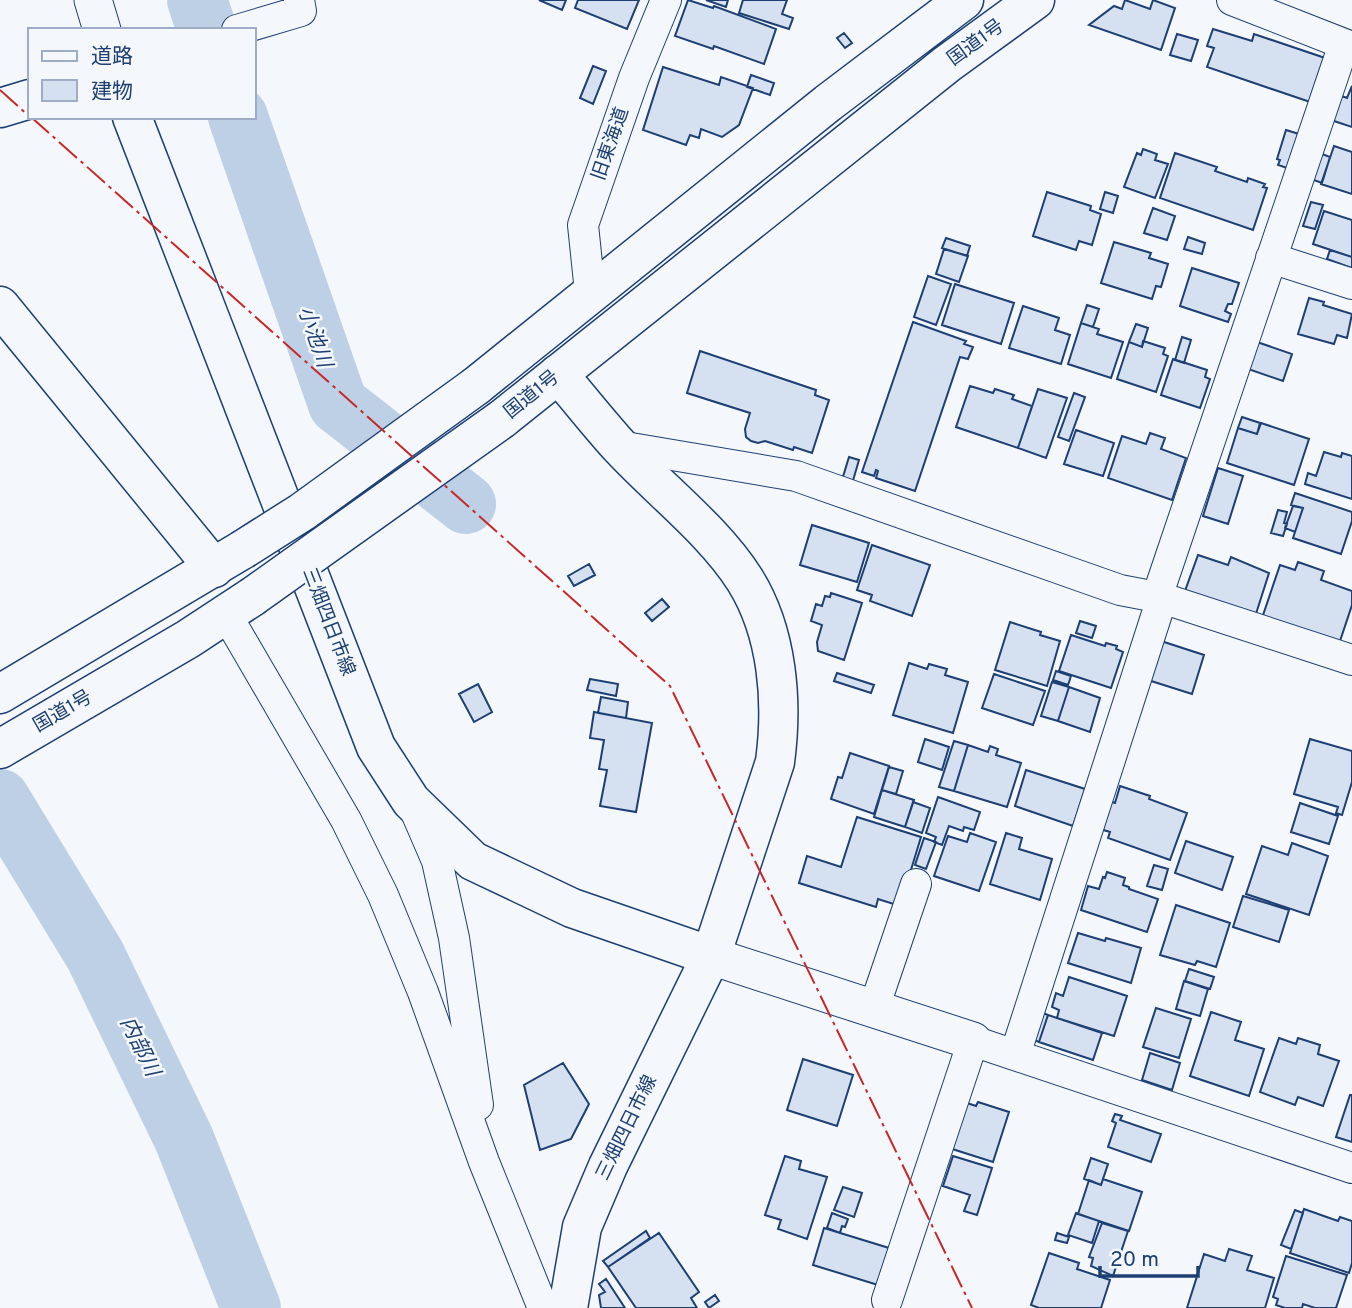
<svg xmlns="http://www.w3.org/2000/svg" width="1352" height="1308" viewBox="0 0 1352 1308" font-family="Overpass,'Noto Sans JP',sans-serif">
  <style>
    .lines { fill: none; stroke-linecap: round; stroke-linejoin: round }
    .river { stroke: #bed0e5; stroke-width: 60 }
    .building { fill: #d5e0f0; stroke: #1d3f73; stroke-width: 2 }
    .minor-casing { stroke: #1d3f73; stroke-width: 32 }
    .tertiary-casing { stroke: #1d3f73; stroke-width: 39 }
    .secondary-casing { stroke: #1d3f73; stroke-width: 41 }
    .trunk-casing { stroke: #1d3f73; stroke-width: 41 }
    .minor { stroke: #f4f7fb; stroke-width: 30 }
    .tertiary { stroke: #f4f7fb; stroke-width: 37 }
    .secondary { stroke: #f4f7fb; stroke-width: 38 }
    .trunk { stroke: #f4f7fb; stroke-width: 38 }
    .trunk-bridge-casing { stroke: #1d3f73; stroke-width: 41; stroke-linecap: butt }
    .trunk-bridge { stroke: #f4f7fb; stroke-width: 38 }
    .power { stroke: #c62828; stroke-width: 2; stroke-dasharray: 24 5 3.5 5; stroke-linecap: butt }
    .labels { text-anchor: middle; dominant-baseline: central; stroke-width: 5; stroke-linejoin: round; paint-order: stroke }
    .street-label { font-size: 19px; fill: #1d3f73; stroke: #f4f7fb }
    .water-label { font-size: 21px; font-style: italic; fill: #1d3f73; stroke: #f4f7fb }
  </style>
  <rect width="100%" height="100%" fill="#f4f7fb"/>
  <g class="lines">
    <path class="river" d="M197 0 207 30
      M238 117 338 404 466 504
      M0 799 95 955 184 1139 251 1308"/>
  </g>
  <path class="building" d="M539 0H566L562 10Z
    M578 0H639L627 29 575 8Z
    M688 0 713 8 714 6 776 29 764 64 714 46 713 49 675 36Z
    M706 0H728L726 7Z
    M743 0H787L782 14 793 18 789 29 739 13Z
    M1125 0 1150 9 1153 0 1175 8 1161 50 1089 25 1114 6 1122 9Z
    M1213 29 1252 41 1254 34 1328 59 1313 103 1207 67 1214 48 1207 46Z
    M844 33 852 43 845 48 837 38Z
    M1177 34 1198 40 1191 61 1170 55Z
    M593 66 606 71 593 104 580 98Z
    M663 67 719 85 721 77 753 88 739 125 722 137 701 129 699 138 690 135 686 145 643 130Z
    M751 75 774 83 770 95 747 87Z
    M1352 86V127L1331 120 1339 95 1347 98Z
    M1286 130 1299 134 1287 168 1278 165 1280 160 1277 159Z
    M1334 146 1352 152V194L1321 184Z
    M1143 149 1157 154 1155 160 1168 164 1155 198 1124 187 1137 153 1141 155Z
    M1317 152 1330 157 1322 183 1308 178Z
    M1175 153 1217 167 1215 171 1247 182 1248 178 1265 184 1263 187 1267 188 1253 230 1160 198Z
    M1047 192 1091 206 1090 210 1101 214 1092 245 1079 241 1076 250 1033 236Z
    M1105 192 1118 196 1113 213 1100 209Z
    M1311 202 1323 205 1315 229 1303 226Z
    M1153 208 1175 216 1167 240 1144 233Z
    M1324 211 1352 220V257L1313 244Z
    M1188 237 1205 243 1202 254 1184 249Z
    M946 238 970 246 967 256 942 248Z
    M1114 242 1151 253 1149 258 1168 264 1161 287 1156 286 1152 299 1101 283Z
    M944 249 968 256 959 282 936 274Z
    M1330 250 1352 257V268L1327 259Z
    M1192 268 1239 283 1232 304H1228L1225 311 1231 314 1228 322 1180 306Z
    M928 276 951 284 936 325 914 317Z
    M955 284 1014 303 1001 344 942 325Z
    M1309 298 1324 302 1323 305 1352 314 1347 338 1337 335 1334 344 1298 334Z
    M1087 305 1099 309 1093 327 1081 323Z
    M1023 306 1059 318 1055 330 1070 335 1061 364 1009 348Z
    M913 322 966 341 964 344 973 347 968 359 960 357 915 491 876 478 878 471 876 470 874 476 862 472Z
    M1081 323 1099 329 1097 334 1123 342 1111 378 1068 364Z
    M1136 324 1148 328 1142 347 1129 342Z
    M1182 337 1191 340 1184 363 1175 360Z
    M1143 341 1165 348 1163 354 1168 356 1156 392 1117 379 1129 342 1142 347Z
    M1257 342 1292 354 1283 381 1248 369Z
    M700 351 816 390 815 395 829 400 812 453 794 447 793 450 765 441 758 443 751 441 746 437 745 429 750 413 687 393Z
    M1173 359 1207 370 1205 377 1210 379 1200 408 1161 395Z
    M970 386 993 393 995 389 1014 395 1012 399 1032 406 1018 448 956 427Z
    M1038 389 1067 398 1046 458 1018 448Z
    M1074 393 1085 397 1069 441 1058 437Z
    M1242 417 1260 423 1257 434 1238 428Z
    M1261 423 1309 439 1294 485 1227 463 1238 428 1257 434Z
    M1076 430 1114 443 1103 476 1064 464Z
    M1150 433 1165 438 1161 449 1186 458 1172 500 1108 478 1122 436 1146 444Z
    M1324 452 1341 457 1342 453 1352 456V499L1305 484 1308 473 1316 476Z
    M849 457 859 460 852 484 842 480Z
    M1218 468 1243 476 1228 524 1203 516Z
    M1295 493 1352 512V521L1341 554 1293 538 1303 508 1291 505Z
    M1293 506 1303 508 1295 532 1285 528Z
    M1278 510 1287 512 1284 523 1287 524 1283 536 1271 533Z
    M812 525 869 543 857 582 800 565Z
    M872 545 930 565 912 616 870 601 872 595 857 590Z
    M1198 555 1228 565 1231 557 1269 573 1254 620 1185 591Z
    M1298 562 1324 571 1321 580 1352 591V605L1338 647 1261 621 1280 565 1295 570Z
    M589 564 595 575 574 586 568 576Z
    M831 593 862 603 844 660 818 651 817 642 822 625 811 621 816 604 822 606 825 596 830 597Z
    M662 599 669 607 652 621 645 613Z
    M1080 621 1096 626 1092 638 1076 633Z
    M1010 622 1041 632 1040 635 1060 641 1047 686 995 670Z
    M1071 635 1105 646 1106 643 1117 646 1116 649 1123 652 1111 688 1059 671Z
    M1161 641 1204 655 1192 694 1148 680Z
    M909 663 927 669 929 664 947 669 945 675 968 682 953 733 893 715Z
    M1056 671 1071 676 1068 685 1053 680Z
    M837 673 874 685 871 693 834 681Z
    M994 674 1045 691 1033 725 982 708Z
    M590 679 618 684 616 696 587 690Z
    M1052 682 1069 687 1058 721 1041 716Z
    M478 684 492 712 474 722 459 694Z
    M1069 687 1100 698 1090 732 1058 721Z
    M601 697 628 702 626 718 598 713Z
    M594 712 652 723 636 812 600 806 607 770 599 769 604 740 590 738Z
    M925 739 949 747 942 770 918 762Z
    M1310 739 1352 751V782L1342 815 1336 813 1338 807 1294 794Z
    M954 741 968 745 954 791 939 787Z
    M968 745 988 752 990 746 998 749 996 755 1021 763 1007 807 954 791Z
    M850 753 889 766 874 814 831 799 838 777 842 778Z
    M889 767 903 771 896 794 882 790Z
    M1026 770 1085 789 1073 826 1015 806Z
    M1120 786 1150 796 1149 799 1187 813 1170 860 1108 838 1110 832 1100 829 1109 801 1115 803Z
    M882 790 914 800 905 827 874 817Z
    M938 797 980 812 974 830 964 827 963 831 949 826 942 845 934 842 936 837 926 833Z
    M913 802 930 808 922 833 905 827Z
    M1300 803 1338 816 1329 844 1291 832Z
    M857 817 921 837 900 906 878 899 876 907 799 883 807 856 841 867Z
    M970 833 996 842 979 891 934 876 948 836 967 842Z
    M1006 833 1022 838 1019 849 1052 859 1040 900 990 884Z
    M924 838 936 842 926 869 915 865Z
    M1186 841 1233 857 1222 890 1175 873Z
    M1292 843 1328 856 1309 915 1246 894 1262 846 1288 855Z
    M1154 865 1168 869 1162 890 1147 886Z
    M1107 872 1125 878 1123 885 1129 887V889L1158 899 1147 932 1081 910 1088 886 1099 889 1103 877 1105 878Z
    M1243 896 1289 910 1279 942 1233 927Z
    M1176 905 1230 923 1216 967 1197 961 1195 965 1160 955Z
    M1078 933 1105 941 1106 938 1141 948 1131 983 1068 963Z
    M1189 969 1214 977 1210 989 1185 981Z
    M1069 977 1127 996 1114 1036 1057 1018 1059 1010 1052 1007 1056 993 1063 996Z
    M1184 981 1208 989 1200 1016 1176 1009Z
    M1156 1008 1191 1019 1179 1058 1143 1047Z
    M1041 1012 1048 1015 1039 1042 1031 1039Z
    M1211 1012 1241 1022 1235 1040 1264 1049 1249 1096 1190 1076Z
    M1048 1015 1102 1033 1093 1060 1039 1042Z
    M1279 1038 1296 1044 1298 1038 1320 1045 1318 1054 1339 1061 1323 1106 1298 1097 1295 1105 1260 1092Z
    M1150 1053 1180 1063 1172 1090 1142 1080Z
    M803 1059 853 1075 837 1126 787 1110Z
    M563 1063 589 1104 571 1139 540 1150 524 1085Z
    M1350 1095H1352V1142L1336 1137Z
    M961 1101 976 1106 978 1102 1009 1112 993 1162 946 1147Z
    M1115 1114 1122 1116 1120 1120 1161 1134 1151 1162 1108 1147 1116 1123 1112 1121Z
    M785 1156 801 1161 799 1169 827 1177 807 1239 778 1229 781 1220 765 1215Z
    M953 1156 992 1168 977 1215 964 1211 970 1195 943 1186Z
    M1091 1158 1108 1164 1101 1185 1084 1179Z
    M1103 1179 1142 1192 1129 1231 1078 1214 1089 1180 1101 1185Z
    M843 1187 862 1193 854 1217 834 1210Z
    M1304 1209 1338 1221 1340 1217 1352 1221V1263L1349 1273 1290 1253Z
    M1295 1210 1303 1213 1291 1249 1281 1245Z
    M832 1213 848 1219 845 1227 842 1226 840 1233 827 1228Z
    M1076 1213 1099 1221 1092 1243 1068 1235Z
    M1102 1223 1128 1231 1113 1276 1091 1266 1093 1258 1089 1257Z
    M824 1228 889 1248 878 1285 813 1265Z
    M646 1231 650 1238 608 1267 603 1261Z
    M659 1233 699 1292 691 1298 697 1308H636L608 1267Z
    M1057 1233 1069 1237 1067 1243 1055 1240Z
    M1229 1249 1252 1256 1247 1270 1274 1278 1265 1308H1187L1204 1254 1225 1261Z
    M1049 1253 1079 1263 1077 1269 1110 1280 1101 1308H1039L1031 1305Z
    M1286 1256 1347 1275 1336 1308H1315L1303 1304 1302 1308H1285L1276 1305 1278 1299 1273 1297Z
    M606 1279 625 1308H601L599 1295 605 1292 599 1284Z
    M715 1295 719 1301 709 1308 705 1302Z"/>
  <g class="lines">
    <defs>
      <path id="minor" d="M1232 0 1352 47
        M237 30 301 11 299 0
        M1271 258 1352 284
        M590 292 583 225 634 78 666 0
        M619 446 796 476 1120 590 1162 598 1352 660
        M1157 597 1344 44
        M226 614 346 820 383 895 423 992 484 1162 543 1308
        M415 810 437 861 454 938 478 1105
        M874 1008 916 884
        M1015 1055 1162 598
        M887 1300 973 1041 1352 1168"/>
      <path id="tertiary" d="M93 0 102 30
        M711 956 973 1041"/>
      <path id="secondary" d="M0 108 30 99
        M132 117 376 747 411 801 473 861 572 908 711 956
        M0 306 214 568
        M558 374C579 398 599 424 621 448 660 490 714 531 745 580 778 633 783 702 775 762L711 956 608 1166 582 1227 568 1308"/>
      <path id="trunk" d="M476 386 828 103 964 0
        M502 419 947 64 1035 0
        M0 694 242 550
        M0 749 188 639 252 597"/>
    </defs>
    <use href="#minor" class="minor-casing"/>
    <use href="#tertiary" class="tertiary-casing"/>
    <use href="#secondary" class="secondary-casing"/>
    <use href="#trunk" class="trunk-casing"/>
    <use href="#minor" class="minor"/>
    <use href="#tertiary" class="tertiary"/>
    <use href="#secondary" class="secondary"/>
    <use href="#trunk" class="trunk"/>
    <defs>
      <path id="trunk-bridge" d="M242 550 302 512 476 386
        M252 597 502 419"/>
    </defs>
    <use href="#trunk-bridge" class="trunk-bridge-casing"/>
    <use href="#trunk-bridge" class="trunk-bridge"/>
    <path class="power" d="M0 90 30 117
      M31 117 670 686 972 1308"/>
  </g>
  <g class="labels">
    <g class="street-label">
      <text transform="translate(976 43) rotate(-36)">国道1号</text>
      <text transform="translate(611 144) rotate(-71)">旧東海道</text>
      <text transform="translate(532 395) rotate(-39)">国道1号</text>
      <text transform="translate(328 622) rotate(69)">三畑四日市線</text>
      <text transform="translate(63 712) rotate(-30)">国道1号</text>
      <text transform="translate(627 1128) rotate(-64)">三畑四日市線</text>
    </g>
    <g class="water-label">
      <text transform="translate(314 337) rotate(71)">小池川</text>
      <text transform="translate(139 1047) rotate(64)">内部川</text>
    </g>
  </g>
  <rect x="28" y="28" width="228" height="91" fill="#f4f7fb" stroke="#9eadc5" stroke-width="2"/>
  <rect x="42" y="51" width="35" height="10" fill="#f4f7fb" stroke="#9eadc5" stroke-width="2"/>
  <text x="91" y="63" font-size="21" fill="#1d3f73">道路</text>
  <rect x="42" y="80" width="35" height="21" fill="#d5e0f0" stroke="#9eadc5" stroke-width="2"/>
  <text x="91" y="98" font-size="21" fill="#1d3f73">建物</text>
  <path d="M1100 1266v10h98v-10" fill="none" stroke="#1d3f73" stroke-width="3.5"/>
  <text x="1110" y="1266" font-size="21" fill="#1d3f73" stroke="#f4f7fb" stroke-width="5" paint-order="stroke">20 m</text>
</svg>
